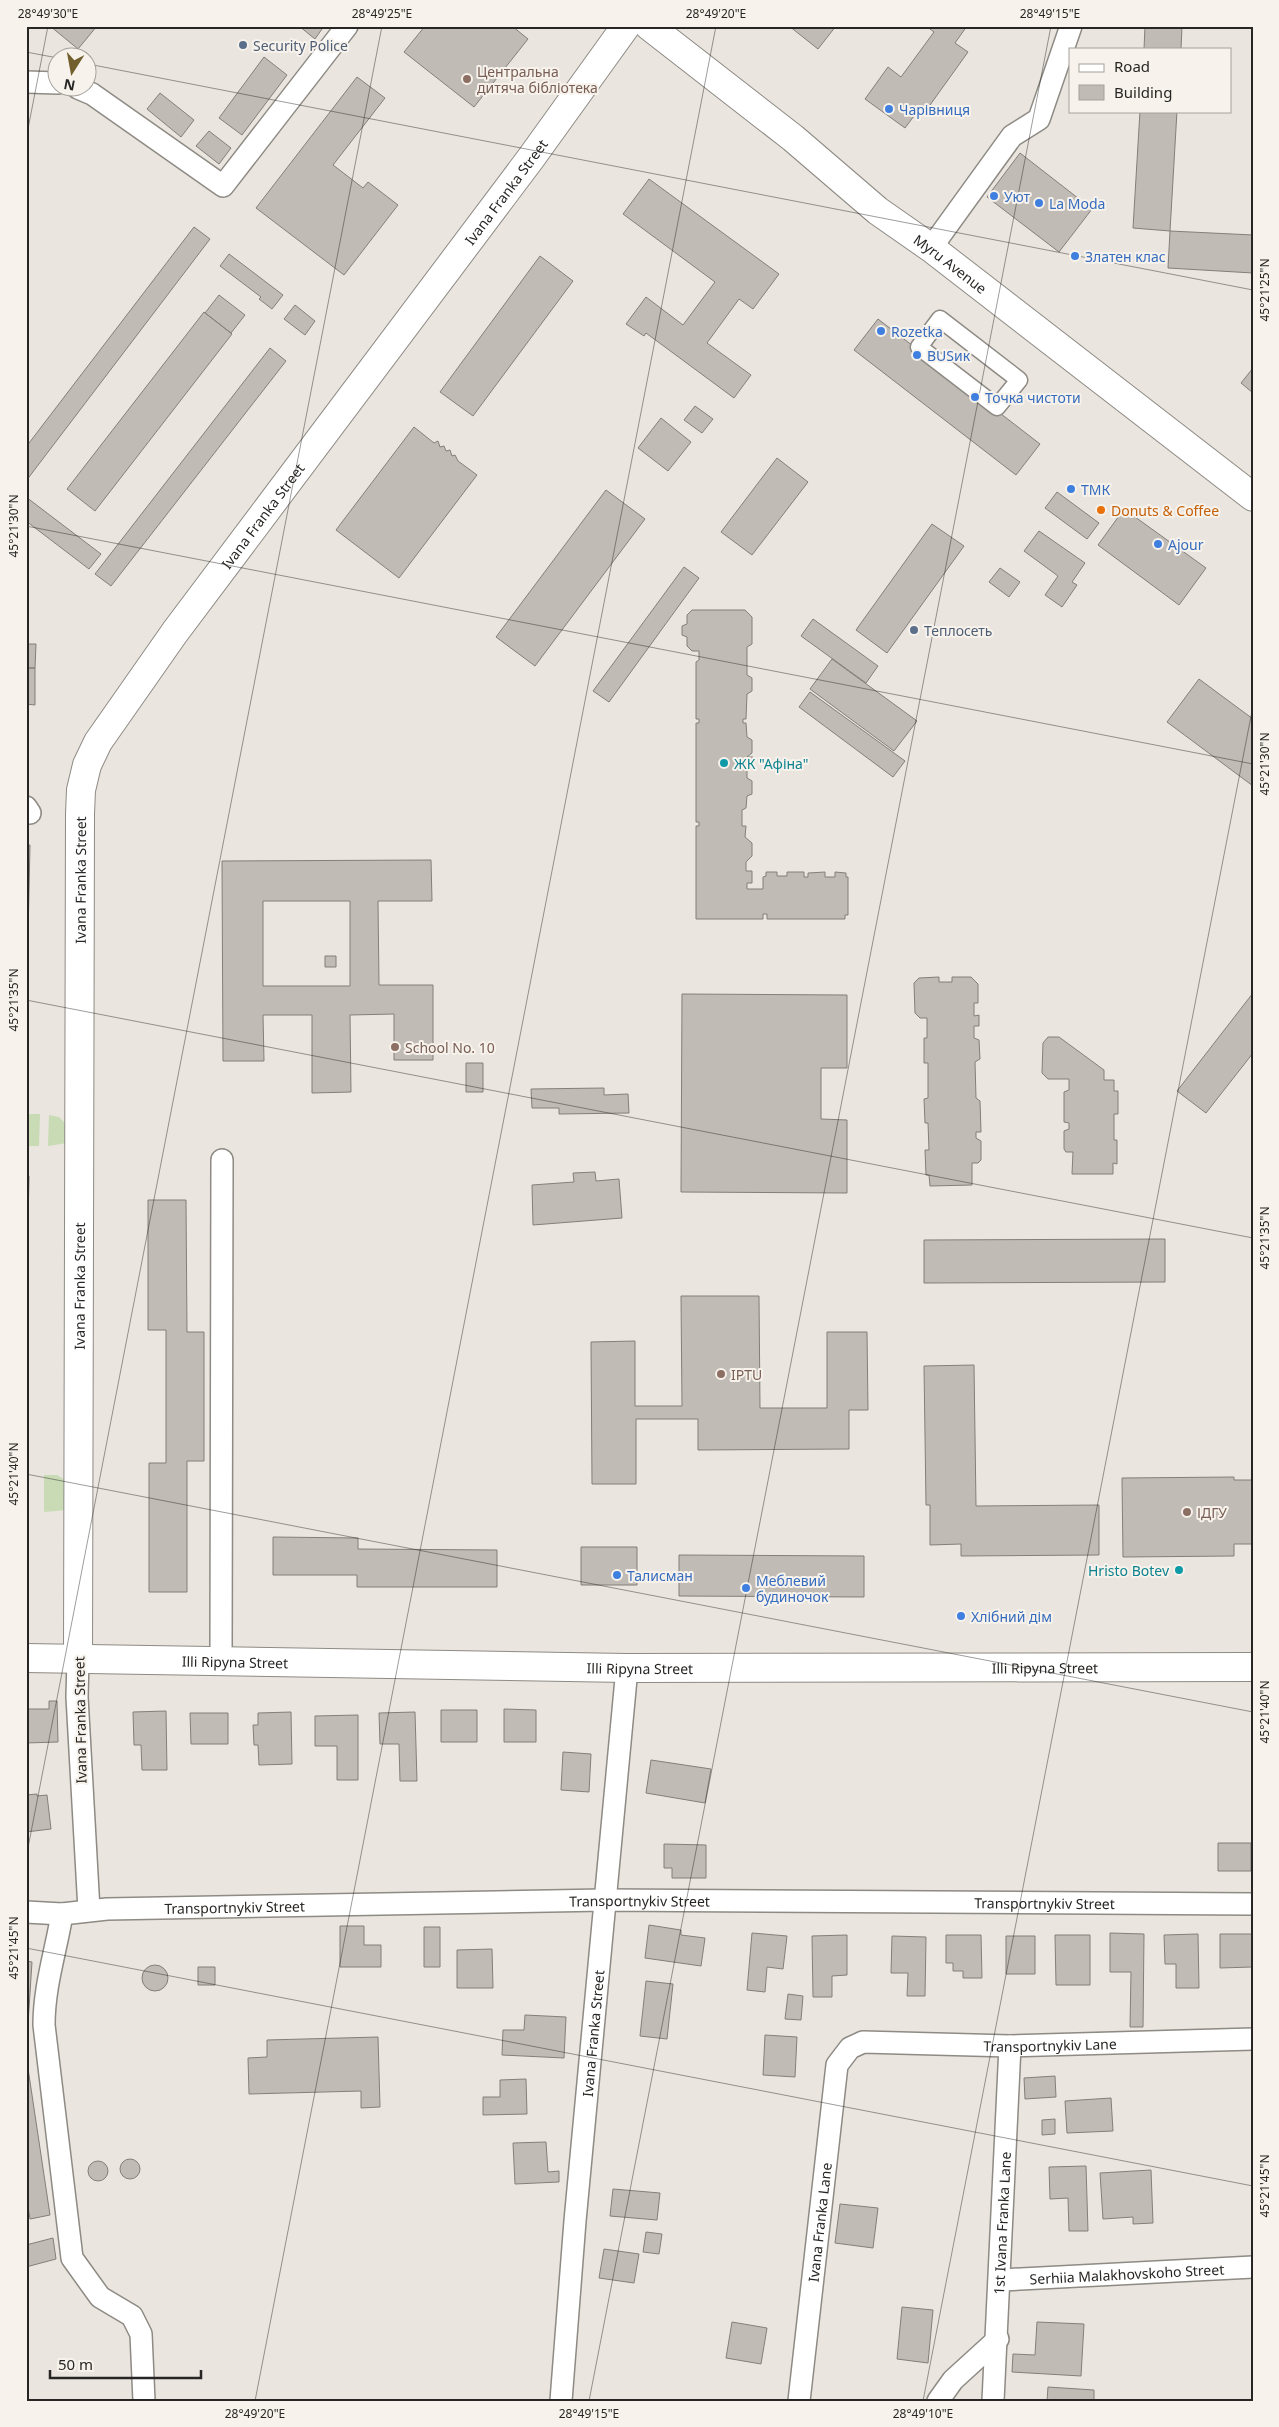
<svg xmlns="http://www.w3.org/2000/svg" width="1279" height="2427" viewBox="0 0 1279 2427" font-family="'Noto Sans',sans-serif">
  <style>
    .green { fill: #c8dbb5 }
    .building { fill: #c0bbb5; stroke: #847f7a; fill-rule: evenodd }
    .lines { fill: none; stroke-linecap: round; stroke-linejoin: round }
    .pedestrian-casing { stroke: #8e8a84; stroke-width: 19 }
    .minor-casing { stroke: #8e8a84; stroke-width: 24 }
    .tertiary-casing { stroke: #8e8a84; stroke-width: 30 }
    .secondary-casing { stroke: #8e8a84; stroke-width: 30 }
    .primary-casing { stroke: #8e8a84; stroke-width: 30 }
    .pedestrian { stroke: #fff; stroke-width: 16 }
    .minor { stroke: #fff; stroke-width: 21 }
    .tertiary { stroke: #fff; stroke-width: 28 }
    .secondary { stroke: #fff; stroke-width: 28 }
    .primary { stroke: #fff; stroke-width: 28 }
    .ticks { fill: none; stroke: #282624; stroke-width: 1; stroke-opacity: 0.45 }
    .service-dot { fill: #5c6f8a; stroke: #f7f3ec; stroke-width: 2 }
    .education-dot { fill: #8d6e63; stroke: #f7f3ec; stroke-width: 2 }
    .shop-dot { fill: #3f7fe0; stroke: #f7f3ec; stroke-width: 2 }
    .food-dot { fill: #e8710a; stroke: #f7f3ec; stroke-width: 2 }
    .culture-dot { fill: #0f9aa8; stroke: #f7f3ec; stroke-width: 2 }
    .labels { text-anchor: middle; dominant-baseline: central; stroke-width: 4; stroke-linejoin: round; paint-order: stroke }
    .service-label { font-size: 14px; fill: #4e5e75; stroke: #f7f3ec; text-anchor: start }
    .education-label { font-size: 14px; fill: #785e54; stroke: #f7f3ec; text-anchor: start }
    .shop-label { font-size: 14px; fill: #366cbe; stroke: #f7f3ec; text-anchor: start }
    .street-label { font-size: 14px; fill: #282624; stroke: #f7f3ec }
    .food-label { font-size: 14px; fill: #c56008; stroke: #f7f3ec; text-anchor: start }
    .culture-label { font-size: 14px; fill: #0d838f; stroke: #f7f3ec; text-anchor: start }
    .neatline { fill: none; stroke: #282624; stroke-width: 2 }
    .ticks-label { font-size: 12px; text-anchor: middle; fill: #282624 }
  </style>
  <rect width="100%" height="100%" fill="#eae5df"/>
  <path class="green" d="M26 1114H40L39 1146H26Z
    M49 1115 59 1117 67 1125V1143L48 1146Z
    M44 1475H57L67 1481V1510L44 1512Z"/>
  <path class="building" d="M50 26H97L78 49Z
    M299 26H324L315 39Z
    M425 26H512L528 39 474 107 404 52Z
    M789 26H836L818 49Z
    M926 26H967L955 43 968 52 925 112 920 108 905 128 865 99 888 67 901 77 934 32Z
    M1145 26H1182L1181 49H1144Z
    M264 57 287 75 242 135 219 118Z
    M357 77 385 98 333 165 363 188 368 182 398 205 344 275 256 208Z
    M160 93 194 120 181 137 147 109Z
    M1140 111H1177L1170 231 1133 228Z
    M209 131 231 148 219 164 196 146Z
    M1020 153 1092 209 1059 252 987 197Z
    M649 179 779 274 753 309 739 299 707 343 751 375 734 398 646 333 644 336 626 324 646 297 683 325 715 282 623 214Z
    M194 227 210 239 26 481V447Z
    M1170 231 1253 235V273L1168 268Z
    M229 254 283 295 272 309 259 299 261 297 220 266Z
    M540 256 573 281 473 416 440 392Z
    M219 295 245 315 231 333 205 313Z
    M295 305 315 321 305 335 284 319Z
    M204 312 232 334 95 511 67 489Z
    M878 319 1040 444 1016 475 854 350Z
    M270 348 286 361 111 586 95 574Z
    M1253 368V393L1241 383Z
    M695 406 713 419 702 433 684 420Z
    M661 418 691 442 668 471 638 448Z
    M414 427 434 443 438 441 440 447 444 446 446 451 450 450 452 456 455 455 458 461 477 475 399 578 336 530Z
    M777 458 808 482 752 555 721 532Z
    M606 490 645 519 535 666 496 637Z
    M1057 492 1099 523 1087 539 1045 508Z
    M26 497 101 554 89 569 26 521Z
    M1124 509 1206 568 1179 605 1098 545Z
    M932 524 964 546 887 653 856 630Z
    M1039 531 1085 563 1072 582 1077 585 1062 607 1045 595 1058 576 1024 551Z
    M684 567 699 578 609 702 593 691Z
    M1000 568 1020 582 1009 597 989 582Z
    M692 610H745L752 617V644L747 647V675L752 678V691L747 694 746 719H743V723H746L747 737 752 740V753L747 757H753L752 768H747V778L752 781V794L747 796 746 808 742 810V826H746L745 837 752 843V856L746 862V871H752V883H747V889H763V877L766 876V872H777V876H787V872H804V877H808V873L825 872V877H835V872L846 873V877H848V915H845V919H767V914H763V919H696V826H699V822H696V723H699V719H696V662L699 660V651H692L687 646V637L682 635V626L687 624V615Z
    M813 619 878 666 866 683 801 636Z
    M26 644H36L35 668H26Z
    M832 659 917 721 894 751 810 689Z
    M26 668H35V705L26 704Z
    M1199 679 1253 719V786L1167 722Z
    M810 692 905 761 893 777 799 707Z
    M26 845H30L26 1028Z
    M431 860 432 901H378L379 985H433V1060H394V1014L350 1015 351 1092 312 1093V1015H263L264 1061H223L222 861ZM263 901H350V986H263Z
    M325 956H336V967H325Z
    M939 977V982H952V977H971L978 984V1003H974V1016L979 1015V1026H974V1038L979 1040 980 1059 975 1062 976 1098 980 1101 981 1132H976V1138L981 1141V1160L978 1163H972V1185L930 1186 929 1175H926L925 1150H929L928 1123H925L924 1099 928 1098V1063H924V1038H927V1018H920L915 1013 914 983 919 978Z
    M1253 993V1053L1206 1113 1177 1091Z
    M682 994 847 995V1068H821V1119L847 1120V1193L681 1192Z
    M1048 1037H1059L1104 1070V1080H1114V1091H1118V1114H1114V1140H1117V1164L1113 1163V1174H1072L1073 1152H1066L1064 1149V1131L1069 1129V1123L1064 1122V1092L1069 1090V1079H1048L1042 1073 1043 1043Z
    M466 1063H483V1092H466Z
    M604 1088V1095L628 1094 629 1113 559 1114V1108H532L531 1089Z
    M595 1172 596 1181 619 1179 622 1218 533 1225 532 1185 574 1182 573 1173Z
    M26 1176H29L26 1319Z
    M148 1200H186L187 1332H204V1461H187V1592H149V1463H166V1330H148Z
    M1165 1239V1282L924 1283V1240Z
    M681 1296H759L760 1408H827V1332H867L868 1410H849V1449L698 1450V1419H636V1484H592L591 1342 635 1341V1406H682Z
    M974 1365 976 1506 1099 1505V1555L961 1556V1544L930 1545V1505H926L924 1366Z
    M1234 1477V1480H1253V1544H1234V1556L1123 1557 1122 1478Z
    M273 1537 358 1538V1549L497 1550V1587H357V1575H273Z
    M581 1547H637V1585H581Z
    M679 1555 864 1556V1597L679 1596Z
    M49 1701H57L58 1742 26 1743V1709H49Z
    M504 1709 536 1710V1742H504Z
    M441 1710H477V1742H441Z
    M166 1711 167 1770H142L141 1745H134L133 1712Z
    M291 1712 292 1764 259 1765 258 1745H254L253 1725H258V1713Z
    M415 1712 417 1781H400L399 1744H380L379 1713Z
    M190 1713H228V1744H191Z
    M358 1715V1780H337V1746H315V1716Z
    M563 1752 591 1754 589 1792 561 1790Z
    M651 1760 711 1769 705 1803 646 1793Z
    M37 1794V1796L47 1795 51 1829 26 1832V1795Z
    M1218 1843H1251V1871H1218Z
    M664 1844 706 1845V1878H672V1868H664Z
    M649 1925 681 1930V1935L705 1938 701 1966 645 1958Z
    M340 1926H364V1945H381V1967H340Z
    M424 1927H440V1967H424Z
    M752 1933 787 1936 783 1969 767 1967 765 1992 747 1990Z
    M1110 1933 1144 1934 1143 2027H1130L1131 1972H1110Z
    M1198 1934 1199 1988H1176V1964H1165L1164 1935Z
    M1220 1934H1252V1967L1220 1968Z
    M847 1935V1975L832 1976V1997H813L812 1936Z
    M946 1935H981L982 1978H963V1971H953V1963H946Z
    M1055 1935H1090V1985H1056Z
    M892 1936 926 1937 925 1996H907L908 1973H891Z
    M1006 1936H1035V1974H1006Z
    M492 1949 493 1988H457V1950Z
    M26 1961 32 1962 26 2055Z
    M142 1978a13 13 0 1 1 26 0a13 13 0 1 1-26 0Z
    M198 1967H215V1985H198Z
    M646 1981 673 1984 667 2039 640 2036Z
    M788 1994 803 1996 801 2020 785 2019Z
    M525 2015 566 2017 564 2058 502 2055 503 2030H524Z
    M765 2035 797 2037 795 2077 763 2075Z
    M378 2037 380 2107 361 2108V2091L249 2094 248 2058 267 2057V2040Z
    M26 2055 50 2215 30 2219 26 2195Z
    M1055 2076 1056 2097 1025 2099 1024 2078Z
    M526 2079 527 2114 483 2115V2097H500V2080Z
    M1111 2098 1113 2131 1067 2133 1065 2101Z
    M1055 2119V2134L1042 2135V2120Z
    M546 2142 548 2172 559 2171V2182L515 2184 513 2143Z
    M120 2169a10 10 0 1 1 20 0a10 10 0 1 1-20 0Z
    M88 2171a10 10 0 1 1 20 0a10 10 0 1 1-20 0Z
    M1086 2166 1088 2231H1069L1068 2198 1050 2199 1049 2167Z
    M1151 2170 1153 2223 1133 2224V2217L1103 2219 1100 2173Z
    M613 2189 660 2193 657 2220 610 2216Z
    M840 2204 878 2208 873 2248 835 2243Z
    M646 2232 662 2234 659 2254 643 2252Z
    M53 2238 56 2259 26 2267V2245Z
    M604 2249 639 2254 634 2283 599 2278Z
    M902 2307 933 2310 928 2363 897 2359Z
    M732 2322 767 2328 761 2364 726 2358Z
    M1037 2322 1084 2324 1081 2376 1012 2372 1013 2354 1035 2355Z
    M1048 2387 1094 2390V2401H1047Z"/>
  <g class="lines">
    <defs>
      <path id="pedestrian" d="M940 319 1019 380 997 407 919 347Z"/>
      <g id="minor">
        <path d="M26 82 58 83"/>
        <path d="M78 88 92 94 223 186 347 26"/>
        <path d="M931 248 1012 136 1039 119 1071 26"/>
        <path d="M26 807 30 813"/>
        <path d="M78 1658 77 1697 89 1910"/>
        <path d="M221 1661 222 1160"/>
        <path id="s1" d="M26 1912 62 1914 107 1909 604 1900 1253 1904"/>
        <path d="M62 1914C56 1951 44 1986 44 2025L72 2258 100 2297 132 2316 141 2334 144 2401"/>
        <path id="s2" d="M1001 2280 1253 2267"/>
        <path id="s3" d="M561 2401 575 2221 627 1668"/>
        <path id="s4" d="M799 2401 837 2065 850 2048 863 2042 1010 2046 1253 2039"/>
        <path d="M938 2401 953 2380 998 2339"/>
        <path id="s5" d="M993 2401 1010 2046"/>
      </g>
      <g id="tertiary">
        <path id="s6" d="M78 1658 80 814 81 790 87 765 98 742 175 632 531 158 626 26"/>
      </g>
      <g id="secondary">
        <path id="s7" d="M26 1658 627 1668 1253 1667"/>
      </g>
      <g id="primary">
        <path id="s8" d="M649 26 793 138 878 211 931 248 1253 497"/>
      </g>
    </defs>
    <use href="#pedestrian" class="pedestrian-casing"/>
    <use href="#minor" class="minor-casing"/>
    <use href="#tertiary" class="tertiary-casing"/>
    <use href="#secondary" class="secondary-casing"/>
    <use href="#primary" class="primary-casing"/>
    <use href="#pedestrian" class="pedestrian"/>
    <use href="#minor" class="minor"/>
    <use href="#tertiary" class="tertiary"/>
    <use href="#secondary" class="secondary"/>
    <use href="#primary" class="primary"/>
  </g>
  <path class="ticks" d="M26 52 58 58M88 64 1253 290M26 139 48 26M26 526 1253 764M26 1000 1253 1238M26 1474 1253 1712M26 1858 382 26M26 1948 1253 2186M255 2401 716 26M589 2401 1051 26M923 2401 1253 706"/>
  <g class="service-dot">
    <circle cx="243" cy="45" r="5"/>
    <circle cx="914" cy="630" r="5"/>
  </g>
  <g class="education-dot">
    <circle cx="467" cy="79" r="5"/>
    <circle cx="395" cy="1047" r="5"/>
    <circle cx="721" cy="1374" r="5"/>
    <circle cx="1187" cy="1512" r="5"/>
  </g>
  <g class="shop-dot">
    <circle cx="889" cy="109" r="5"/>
    <circle cx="994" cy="196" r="5"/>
    <circle cx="1039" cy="203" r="5"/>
    <circle cx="1075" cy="256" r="5"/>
    <circle cx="881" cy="331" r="5"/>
    <circle cx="917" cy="355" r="5"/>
    <circle cx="975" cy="397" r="5"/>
    <circle cx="1071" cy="489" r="5"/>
    <circle cx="1158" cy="544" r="5"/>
    <circle cx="617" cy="1575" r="5"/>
    <circle cx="746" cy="1588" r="5"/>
    <circle cx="961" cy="1616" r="5"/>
  </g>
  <circle class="food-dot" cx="1101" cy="510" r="5"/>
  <g class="culture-dot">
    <circle cx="724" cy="763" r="5"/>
    <circle cx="1179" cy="1570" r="5"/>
  </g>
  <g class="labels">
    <g class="service-label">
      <text x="253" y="45">Security Police</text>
      <text x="924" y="630">Теплосеть</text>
    </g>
    <g class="education-label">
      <text x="477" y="71">Центральна<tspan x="477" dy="16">дитяча бібліотека</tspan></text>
      <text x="405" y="1047">School No. 10</text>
      <text x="731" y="1374">IPTU</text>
      <text x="1197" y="1512">ІДГУ</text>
    </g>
    <g class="shop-label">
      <text x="899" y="109">Чарівниця</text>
      <text x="1004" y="196">Уют</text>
      <text x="1049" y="203">La Moda</text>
      <text x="1085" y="256">Златен клас</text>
      <text x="891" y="331">Rozetka</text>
      <text x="927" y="355">BUSик</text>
      <text x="985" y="397">Точка чистоти</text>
      <text x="1081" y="489">ТМК</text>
      <text x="1168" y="544">Ajour</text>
      <text x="627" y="1575">Талисман</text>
      <text x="756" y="1580">Меблевий<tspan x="756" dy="16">будиночок</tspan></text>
      <text x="971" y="1616">Хлібний дім</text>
    </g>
    <g class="street-label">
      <text stroke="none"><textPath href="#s6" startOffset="1604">Ivana Franka Street</textPath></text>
      <text stroke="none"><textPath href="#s8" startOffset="384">Myru Avenue</textPath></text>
      <text stroke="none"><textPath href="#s6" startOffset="1199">Ivana Franka Street</textPath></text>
      <text stroke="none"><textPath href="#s6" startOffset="778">Ivana Franka Street</textPath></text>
      <text stroke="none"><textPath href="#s6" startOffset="372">Ivana Franka Street</textPath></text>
      <text stroke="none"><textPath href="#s7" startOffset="209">Illi Ripyna Street</textPath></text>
      <text stroke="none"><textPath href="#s7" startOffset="614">Illi Ripyna Street</textPath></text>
      <text stroke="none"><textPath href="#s7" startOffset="1019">Illi Ripyna Street</textPath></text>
      <text transform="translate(80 1720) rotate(-91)">Ivana Franka Street</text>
      <text stroke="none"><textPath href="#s1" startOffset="614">Transportnykiv Street</textPath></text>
      <text stroke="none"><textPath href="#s1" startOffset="1019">Transportnykiv Street</textPath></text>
      <text stroke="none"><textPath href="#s1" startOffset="209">Transportnykiv Street</textPath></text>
      <text stroke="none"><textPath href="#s3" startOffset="369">Ivana Franka Street</textPath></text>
      <text stroke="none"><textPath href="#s4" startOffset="561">Transportnykiv Lane</textPath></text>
      <text stroke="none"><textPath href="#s4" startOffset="180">Ivana Franka Lane</textPath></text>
      <text stroke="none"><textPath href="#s5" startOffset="178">1st Ivana Franka Lane</textPath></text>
      <text stroke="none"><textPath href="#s2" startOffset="126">Serhiia Malakhovskoho Street</textPath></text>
    </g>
    <g class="food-label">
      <text x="1111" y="510">Donuts &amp; Coffee</text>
    </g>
    <g class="culture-label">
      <text x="734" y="763">ЖК "Афіна"</text>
      <text x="1169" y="1570" text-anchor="end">Hristo Botev</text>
    </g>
  </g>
  <rect width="1279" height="2427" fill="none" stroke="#f7f3ec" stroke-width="55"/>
  <rect x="1069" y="48" width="162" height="65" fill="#f7f3ec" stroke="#a4a19c"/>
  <rect x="1079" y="64" width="25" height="8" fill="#ffffff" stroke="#a4a19c"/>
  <text x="1114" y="72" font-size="15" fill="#282624">Road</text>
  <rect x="1079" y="85" width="25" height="15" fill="#c0bbb5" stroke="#a4a19c"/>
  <text x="1114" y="98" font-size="15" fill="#282624">Building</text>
  <g transform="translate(72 72) rotate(191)"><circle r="24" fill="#f7f3ec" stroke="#a4a19c"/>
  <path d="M0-4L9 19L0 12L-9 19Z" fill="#725f2e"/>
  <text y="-8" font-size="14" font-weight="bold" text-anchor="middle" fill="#282624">N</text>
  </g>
  <path d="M50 2370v8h151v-8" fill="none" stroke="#282624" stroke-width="2.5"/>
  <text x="58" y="2370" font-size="15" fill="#282624" stroke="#f7f3ec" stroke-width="4" paint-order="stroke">50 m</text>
  <rect x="28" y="28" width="1224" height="2372" class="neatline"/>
  <g class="ticks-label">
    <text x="48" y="18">28°49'30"E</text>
    <text x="382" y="18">28°49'25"E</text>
    <text x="716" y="18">28°49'20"E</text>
    <text x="1050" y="18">28°49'15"E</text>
    <text transform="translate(1265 290) rotate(-90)" y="4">45°21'25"N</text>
    <text transform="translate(14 526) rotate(-90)" y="4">45°21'30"N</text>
    <text transform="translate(1265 764) rotate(-90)" y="4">45°21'30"N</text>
    <text transform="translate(14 1000) rotate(-90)" y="4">45°21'35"N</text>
    <text transform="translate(1265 1238) rotate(-90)" y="4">45°21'35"N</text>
    <text transform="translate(14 1474) rotate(-90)" y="4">45°21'40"N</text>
    <text transform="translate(1265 1712) rotate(-90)" y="4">45°21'40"N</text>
    <text transform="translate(14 1948) rotate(-90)" y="4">45°21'45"N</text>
    <text transform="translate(1265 2186) rotate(-90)" y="4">45°21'45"N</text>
    <text x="255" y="2418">28°49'20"E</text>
    <text x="589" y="2418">28°49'15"E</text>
    <text x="923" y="2418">28°49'10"E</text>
  </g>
</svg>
